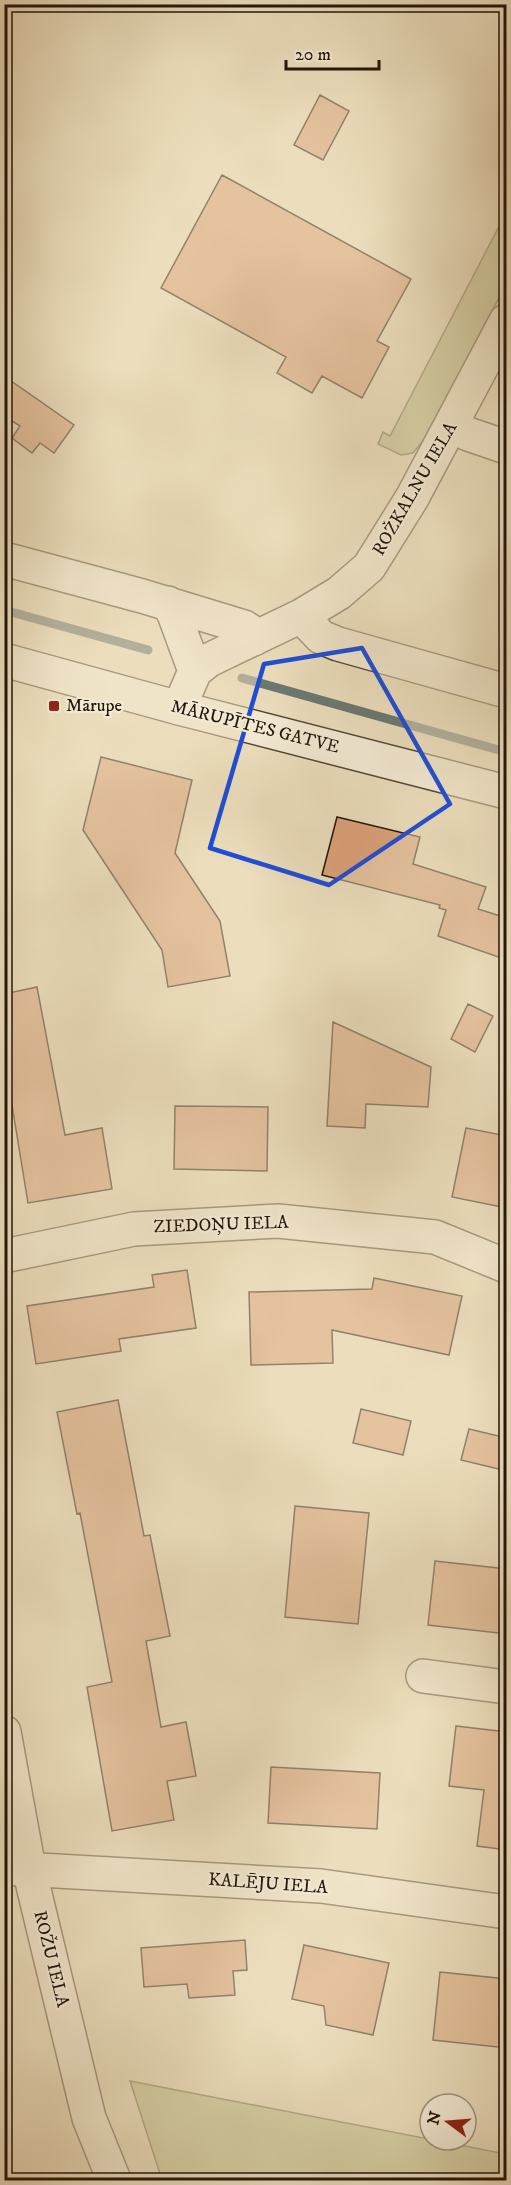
<svg xmlns="http://www.w3.org/2000/svg" width="511" height="2185" viewBox="0 0 511 2185" font-family="'IM FELL DW Pica',serif">
  <style>
    .green { fill: #bec08d; stroke: #706a4c; stroke-width: 1.5 }
    .lines { fill: none; stroke-linecap: round; stroke-linejoin: round }
    .stream { stroke: #6a7973; stroke-width: 9 }
    .building { fill: #dca27a; stroke: #21150a; stroke-width: 1.5 }
    .minor-casing { stroke: #544737; stroke-width: 36 }
    .tertiary-casing { stroke: #544737; stroke-width: 36 }
    .minor { stroke: #f3ead4; stroke-width: 33 }
    .tertiary { stroke: #f3ead4; stroke-width: 33 }
    .marked { fill: none; stroke: #1d4ed8; stroke-width: 4.5; stroke-linejoin: round }
    .poi-dot { fill: #8f2418; stroke: #f3ead4; stroke-width: 2 }
    .labels { text-anchor: middle; dominant-baseline: central; stroke-width: 4.5; stroke-linejoin: round; paint-order: stroke }
    .street-label { font-size: 18px; fill: #21150a; stroke: #f3ead4 }
    .poi-label { font-size: 18px; fill: #21150a; stroke: #f3ead4; text-anchor: start }
  </style>
  <rect width="100%" height="100%" fill="#ecdebd"/>
  <filter id="stains"><feTurbulence type="fractalNoise" baseFrequency=".00333" numOctaves="4"/><feColorMatrix values="0 0 0 0 .2 0 0 0 0 .09 0 0 0 0 .02 0 0 0 .5 -.17"/></filter>
  <radialGradient id="worn" r=".72"><stop offset=".6" stop-color="#630" stop-opacity="0"/><stop offset="1" stop-color="#630" stop-opacity=".3"/></radialGradient>
  <path class="green" d="M506 213V284L429 433 413 453 401 455 378 444 383 432 390 436Z
    M130 2081 506 2154V2180H162Z"/>
  <g class="lines">
    <path class="stream" d="M4 610 148 650
      M242 678 506 752"/>
  </g>
  <path class="building" d="M320 95 349 111 323 160 294 145Z
    M222 175 411 279 377 341 389 347 362 398 322 376 312 393 277 373 286 357 161 288Z
    M4 376 74 425 54 453 40 443 32 453 12 438 20 426 4 416Z
    M101 757 192 780 175 853 220 921 230 976 168 987 162 950 83 830Z
    M337 817 420 837 413 864 486 887 478 909 507 918V960L438 936 446 910 439 908 440 905 322 875Z
    M37 987 65 1135 102 1128 112 1189 28 1203 11 1099 4 1100V994Z
    M468 1004 493 1016 475 1052 451 1039Z
    M333 1022 431 1067 428 1107 366 1104 365 1128 327 1126Z
    M175 1106 268 1107 267 1171 174 1169Z
    M466 1128 507 1136V1208L452 1197Z
    M187 1270 196 1328 119 1339 121 1351 36 1364 27 1306 154 1287 152 1275Z
    M374 1278 462 1296 449 1355 332 1330 333 1363 251 1365 249 1292 372 1289Z
    M118 1400 144 1536 150 1535 170 1636 146 1641 161 1727 186 1722 196 1776 167 1781 174 1820 112 1831 87 1687 112 1682 80 1513 77 1514 57 1412Z
    M361 1409 411 1421 403 1455 353 1443Z
    M469 1429 507 1438V1471L461 1460Z
    M295 1506 369 1513 358 1624 285 1617Z
    M435 1561 507 1569V1634L428 1625Z
    M456 1726 507 1732V1850L477 1846 484 1790 449 1786Z
    M271 1767 380 1773 377 1829 268 1823Z
    M245 1940 247 1970 233 1971 235 1995 189 1998 187 1984 144 1987 141 1948Z
    M304 1945 389 1963 373 2035 326 2025 324 2006 292 1999Z
    M440 1972 507 1979V2048L433 2040Z"/>
  <g class="lines">
    <defs>
      <path id="minor" d="M452 426 468 434 506 447
        M4 559 142 596 244 627 250 631 254 639
        M168 603 174 614 195 671
        M301 616 321 637 338 644 506 691
        M179 708 195 671 209 660 301 616 339 593 369 567 412 498 506 321
        M4 1256 134 1229 278 1221 435 1237 506 1266
        M423 1676 506 1687
        M4 1868 321 1886 506 1912"/>
      <path id="tertiary" d="M4 660 179 708 506 792
        M4 1732 29 1869 89 2118 114 2180"/>
    </defs>
    <use href="#minor" class="minor-casing"/>
    <use href="#tertiary" class="tertiary-casing"/>
    <use href="#minor" class="minor"/>
    <use href="#tertiary" class="tertiary"/>
  </g>
  <path d="M0 0H511V2185H0ZM362 648 450 804 329 885 210 848 264 664Z" fill="#ecdebd" fill-opacity=".55" fill-rule="evenodd"/>
  <path class="marked" d="M362 648 450 804 329 885 210 848 264 664Z"/>
  <rect class="poi-dot" x="48" y="700" width="12" height="12" rx="3"/>
  <g class="labels">
    <g class="street-label">
      <text transform="translate(415 489) rotate(-60)">ROŽKALNU IELA</text>
      <text transform="translate(255 727) rotate(14)">MĀRUPĪTES GATVE</text>
      <text transform="translate(221 1225) rotate(-2)">ZIEDOŅU IELA</text>
      <text transform="translate(268 1884) rotate(4)">KALĒJU IELA</text>
      <text transform="translate(51 1959) rotate(76)">ROŽU IELA</text>
    </g>
    <g class="poi-label">
      <text x="66" y="706">Mārupe</text>
    </g>
  </g>
  <rect width="511" height="2185" fill="none" stroke="#ecdebd" stroke-width="24"/>
  <rect x="6" y="6" width="499" height="2173" fill="none" stroke="#21150a" stroke-width="3"/>
  <rect x="12" y="12" width="487" height="2161" fill="none" stroke="#21150a" stroke-width="1.5"/>
  <g transform="translate(448 2122) rotate(286)"><circle r="28" fill="#f3ead4" stroke="#9f9583" stroke-width="1.5"/>
  <path d="M0-4.5L10 22L0 15L-10 22Z" fill="#8f2418"/>
  <text y="-9" font-size="16" font-weight="bold" text-anchor="middle" fill="#21150a">N</text>
  </g>
  <path d="M286 60v9h93v-9" fill="none" stroke="#21150a" stroke-width="3"/>
  <text x="295" y="60" font-size="18" fill="#21150a" stroke="#f3ead4" stroke-width="4.5" paint-order="stroke">20 m</text>
  <rect width="100%" height="100%" filter="url(#stains)"/>
  <rect width="100%" height="100%" fill="url(#worn)"/>
</svg>
